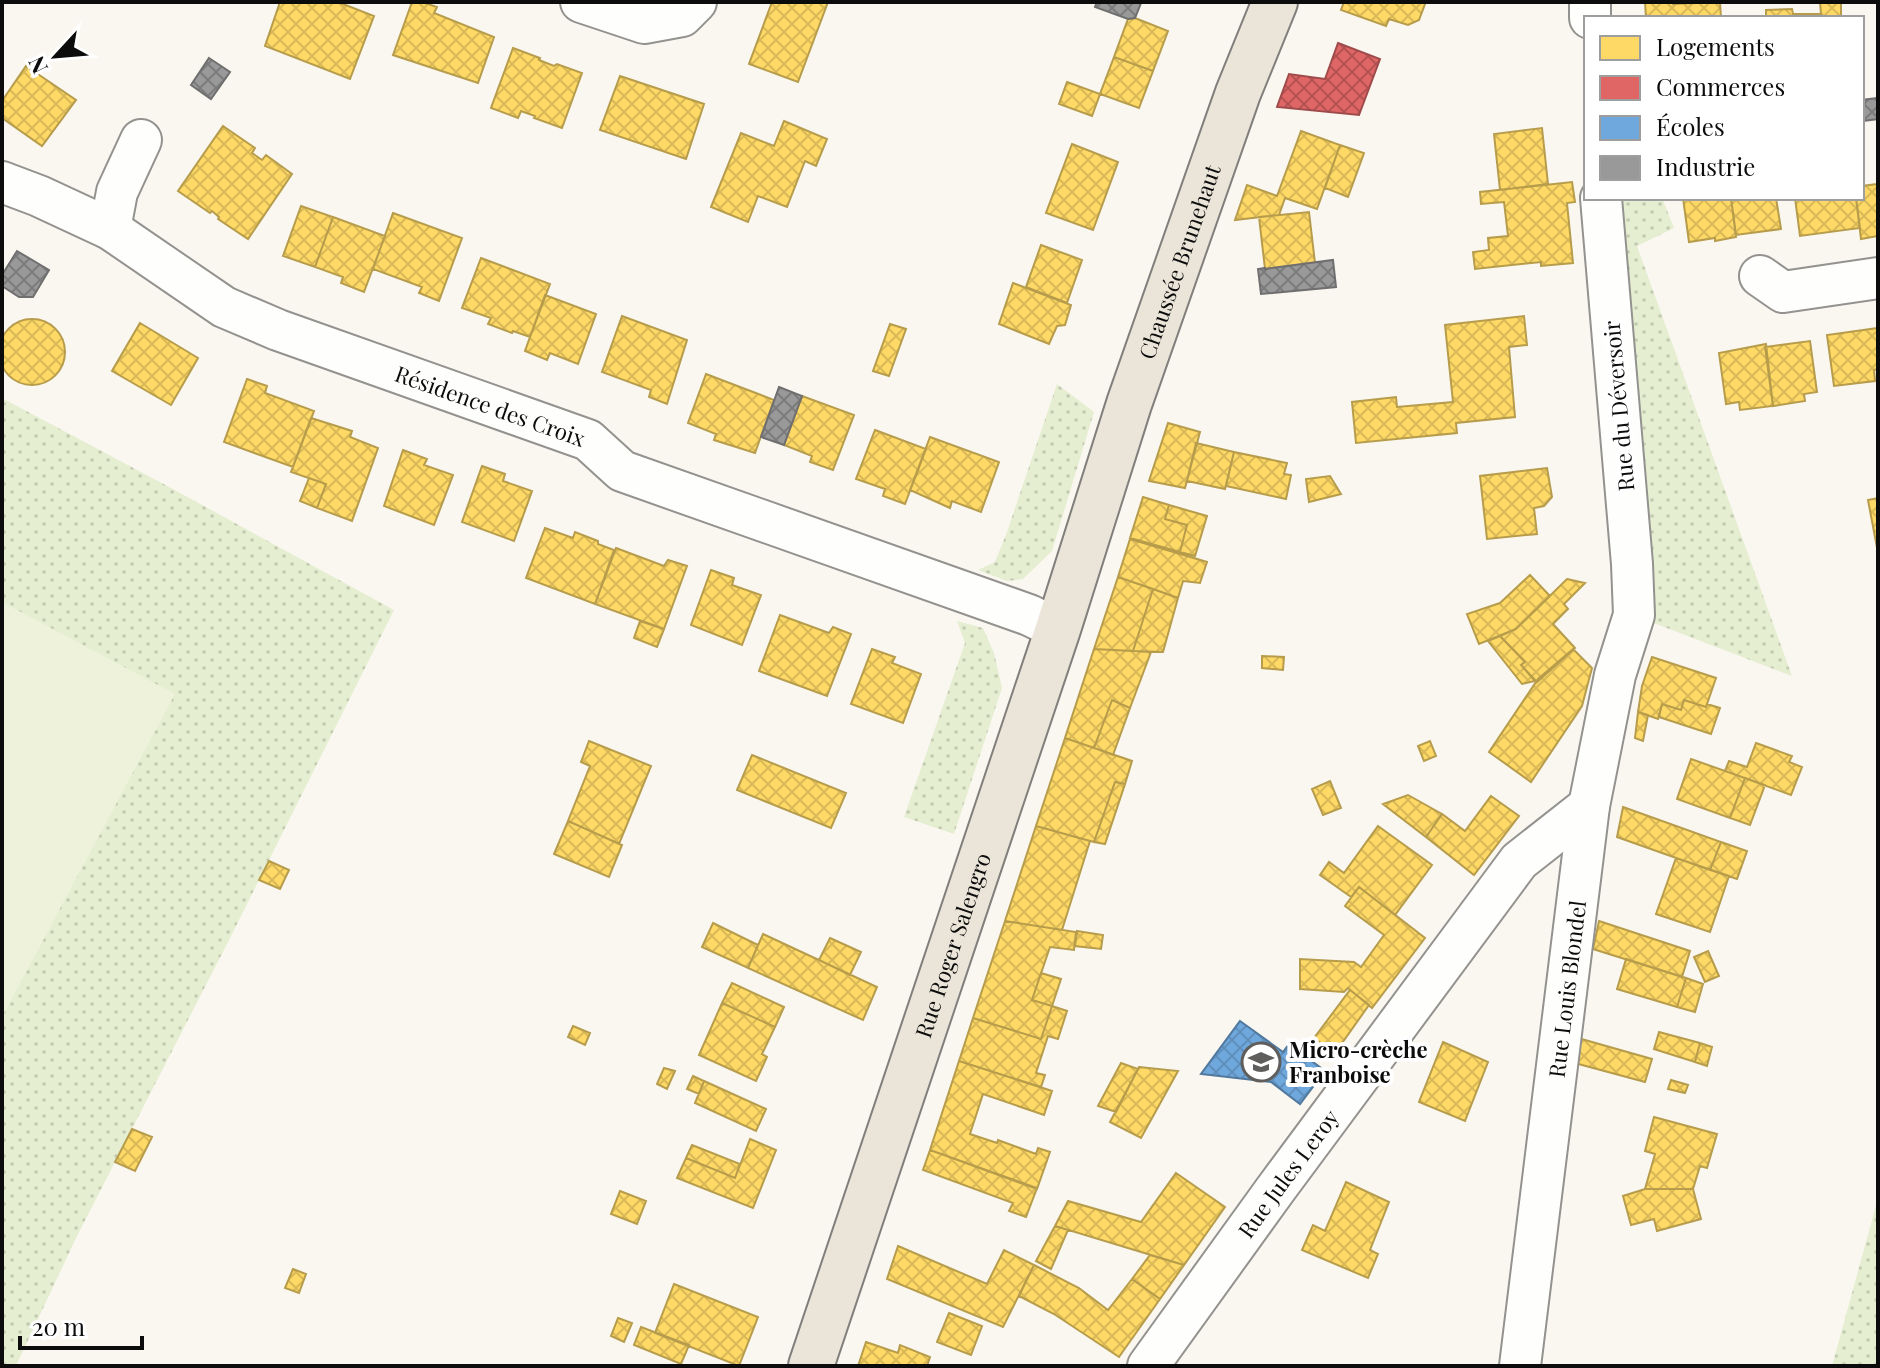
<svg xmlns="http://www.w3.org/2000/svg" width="1880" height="1368" viewBox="0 0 1880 1368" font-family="'Playfair Display',serif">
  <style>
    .grass { fill: url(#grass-dots) }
    .pitch { fill: #eef2db }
    .homes { fill: url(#homes-cross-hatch); stroke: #b69c4b; stroke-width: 2 }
    .shops { fill: url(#shops-cross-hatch); stroke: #a04b4b; stroke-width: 2 }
    .schools { fill: url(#schools-cross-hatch); stroke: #51799e; stroke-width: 2 }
    .industry { fill: url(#industry-cross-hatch); stroke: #6f6f6f; stroke-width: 2 }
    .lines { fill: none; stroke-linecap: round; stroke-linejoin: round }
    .minor-casing { stroke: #93928f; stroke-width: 44 }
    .major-casing { stroke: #807f7c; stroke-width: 48 }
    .minor { stroke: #fefefd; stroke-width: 40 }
    .major { stroke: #ebe5d9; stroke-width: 44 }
    .labels { text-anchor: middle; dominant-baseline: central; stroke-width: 8; stroke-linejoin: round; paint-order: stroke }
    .street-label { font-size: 22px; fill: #0c0c0c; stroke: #fff }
    .poi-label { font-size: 22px; font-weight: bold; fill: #0c0c0c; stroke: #fff; text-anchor: start }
  </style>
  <defs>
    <pattern id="grass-dots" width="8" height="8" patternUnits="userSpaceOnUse" patternTransform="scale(2)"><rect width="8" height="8" fill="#e5eed1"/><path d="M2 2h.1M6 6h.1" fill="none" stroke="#c3cbb2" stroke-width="1.8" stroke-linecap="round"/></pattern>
    <pattern id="homes-cross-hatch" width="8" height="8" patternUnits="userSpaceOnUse" patternTransform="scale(2)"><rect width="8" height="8" fill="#ffd966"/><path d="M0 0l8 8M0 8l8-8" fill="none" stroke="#d9b957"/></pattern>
    <pattern id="shops-cross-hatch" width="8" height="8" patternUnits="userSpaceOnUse" patternTransform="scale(2)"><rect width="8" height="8" fill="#e06666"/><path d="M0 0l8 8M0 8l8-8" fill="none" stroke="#b45252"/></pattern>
    <pattern id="schools-cross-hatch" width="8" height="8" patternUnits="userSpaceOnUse" patternTransform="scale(2)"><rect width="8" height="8" fill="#6fa8dc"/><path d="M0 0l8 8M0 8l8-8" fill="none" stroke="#5f8fbc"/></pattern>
    <pattern id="industry-cross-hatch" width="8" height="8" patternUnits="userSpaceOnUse" patternTransform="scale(2)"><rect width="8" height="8" fill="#999"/><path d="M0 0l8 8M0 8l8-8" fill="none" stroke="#7b7b7b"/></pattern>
  </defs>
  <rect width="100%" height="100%" fill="#faf7f0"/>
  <path class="grass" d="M1617 198H1662L1674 228 1637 246 1792 676 1646 620 1649 552 1643 450 1623 269Z
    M1057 384 1094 412 1052 551 1023 579 1007 581 978 570 995 562 1007 532Z
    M2 398 171 488 394 610 227 944 76 1238 16 1366H2Z
    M957 621 983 628 994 653 1002 688 954 834 904 817 965 643Z
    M1878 1198V1366H1832Z"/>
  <path class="pitch" d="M2 602 175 694 2 1017Z"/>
  <path class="homes" d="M280 2H338L374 16 350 79 265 46Z
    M412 2H422L437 7 434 13 494 37 478 83 393 55Z
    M772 2H828L798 82 749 64Z
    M1344 2H1424L1425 4 1419 20 1408 25 1389 19 1386 26 1341 10Z
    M1645 2H1673V4L1720 2 1721 18H1646Z
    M1820 2H1841V18H1766V10L1792 9 1793 14H1821Z
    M1135 18 1168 31 1153 71 1114 57 1128 19Z
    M513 48 540 58 539 60 554 66 557 64 582 73 562 128 534 118 535 116 521 111 518 118 491 108Z
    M1114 57 1153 71 1139 108 1100 94Z
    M26 66 76 100 42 146 2 118V101Z
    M620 76 704 104 686 159 600 130Z
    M1067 82 1100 94 1092 116 1059 104Z
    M784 121 827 139 816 166 805 161 787 207 758 196 748 222 711 207 741 133 774 146Z
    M223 126 255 148 252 153 262 160 266 155 292 174 248 239 218 219 219 217 212 211 210 213 178 191Z
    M1542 128 1548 184 1500 190 1494 134Z
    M1301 131 1340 145 1317 209 1285 198 1279 215 1235 220 1247 185 1277 196Z
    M1072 144 1118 162 1093 230 1046 213Z
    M1340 145 1364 153 1348 197 1325 188Z
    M1572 182 1575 202 1567 203 1573 263 1541 266V262L1475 269 1473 252 1489 250 1488 238 1508 236 1504 202 1481 204 1480 192Z
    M1878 184V236L1861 239 1856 198H1862V186Z
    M1683 198H1731L1736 237 1715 241V238L1689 242Z
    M1731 198H1776L1781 229 1736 235Z
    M1795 198H1856L1860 228 1800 236Z
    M301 206 333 217 315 267 283 256Z
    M1309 212 1315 263 1265 269 1259 217Z
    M393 213 462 238 439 301 419 293 422 287 373 269Z
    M333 217 385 236 364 292 341 283 343 277 315 267Z
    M1041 245 1082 260 1067 303 1026 287Z
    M481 258 550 284 530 337 513 331 512 333 488 324 491 318 462 308Z
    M1013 283 1071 305 1065 325 1057 326 1049 344 999 324Z
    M545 295 596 314 578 364 550 353 547 360 525 351Z
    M622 316 687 340 667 404 649 397 651 390 602 372Z
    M1524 316 1527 345 1509 347 1515 417 1456 423 1457 433 1356 443 1352 402 1396 397 1397 407 1453 402 1445 325Z
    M-1 352a33 33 0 1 1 66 0a33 33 0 1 1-66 0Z
    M140 323 198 358 171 405 112 371Z
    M890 324 906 329 889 376 873 371Z
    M1878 328V369L1874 370 1875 381 1834 386 1827 335Z
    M1810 341 1817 392 1804 394 1805 401 1773 406 1765 347Z
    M1766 344 1773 406 1740 410 1739 402 1726 404 1719 353Z
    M706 374 774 400 755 453 714 440 716 434 688 423Z
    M247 379 267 386 265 393 314 411 293 467 224 442Z
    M802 396 854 415 833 470 810 462 812 456 784 445Z
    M311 418 352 431 350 437 378 448 352 521 317 508 326 484 291 472Z
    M1168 423 1200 432 1185 488 1149 481Z
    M875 430 926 449 905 504 883 496 885 489 856 479Z
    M930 437 999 462 981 512 952 501 950 508 910 490Z
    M1196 443 1234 452 1225 489 1187 481Z
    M403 450 427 459 424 465 453 475 434 525 384 506Z
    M1234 452 1287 463 1284 474 1291 475 1286 499 1226 486Z
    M482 466 505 474 503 481 532 491 514 541 462 522Z
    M1547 468 1552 497 1544 506 1534 508 1537 534 1487 539 1480 476Z
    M1330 476 1341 494 1309 502 1306 479Z
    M309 478 326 484 317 508 300 501Z
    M1143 497 1169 505 1165 519 1187 525 1180 552 1130 538Z
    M1878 498V553L1868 500Z
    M1169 505 1207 516 1195 556 1180 552 1187 525 1165 519Z
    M545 528 573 538 575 532 598 541V544L614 550 595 604 526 578Z
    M1130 539 1207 562 1200 583 1183 581 1178 598 1118 577Z
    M616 548 664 566 668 560 687 566 664 629 595 604Z
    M711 570 734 578 732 585 761 595 742 645 691 625Z
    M1530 575 1550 596 1516 629 1479 644 1467 614 1500 603Z
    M1118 577 1153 589 1133 651 1094 649Z
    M1567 579 1585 583 1564 604 1568 609 1553 624 1575 648 1537 682 1521 665 1525 662 1500 636 1516 629Z
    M1153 589 1178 598 1163 652 1133 651Z
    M780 615 829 633 833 627 851 634 827 696 759 671Z
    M640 621 664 629 657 647 634 638Z
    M1500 636 1525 662 1521 665 1535 681 1522 684 1488 641Z
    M872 649 895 657 892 663 921 674 903 723 851 704Z
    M1094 649 1151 652 1130 708 1112 700 1094 748 1065 738Z
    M1573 649 1592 668 1582 706 1531 782 1489 752 1538 679Z
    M1262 656 1284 657 1283 670 1262 668Z
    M1652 657 1716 678 1706 707 1684 700 1681 710 1662 704 1658 719 1638 712 1642 686Z
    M1112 700 1130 708 1113 755 1094 748Z
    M1684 700 1706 707 1707 704 1720 708 1711 734 1659 717 1662 704 1681 710Z
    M1638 712 1648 715 1643 741 1635 738Z
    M1065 738 1132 761 1125 784 1115 782 1094 842 1036 826Z
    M589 741 651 766 619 844 568 821 590 766 581 762Z
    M1430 741 1436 756 1424 761 1418 746Z
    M1756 743 1792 756 1789 762 1802 767 1791 795 1725 771 1729 761 1747 767Z
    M752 755 846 793 831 828 737 790Z
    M1691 759 1745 778 1730 818 1677 799Z
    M1745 778 1765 785 1750 825 1730 818Z
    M1330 781 1341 808 1323 815 1312 789Z
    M1115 782 1125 784 1105 844 1094 842Z
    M1408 795 1442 814 1426 837 1383 804Z
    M1491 796 1519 816 1474 875 1426 837 1442 814 1465 831Z
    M1623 807 1721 842 1710 870 1617 837Z
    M568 821 622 845 609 877 554 854Z
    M1036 826 1090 841 1062 930 1005 921Z
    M1378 826 1432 865 1395 915 1359 887 1351 897 1320 875 1329 862 1344 873Z
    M1721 842 1747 851 1737 879 1710 870Z
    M1676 858 1729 876 1710 932 1656 914Z
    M269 861 289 870 280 889 259 880Z
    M1359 887 1425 938 1372 1008 1348 988 1344 992 1300 989V959L1354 962 1361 967 1384 935 1345 906Z
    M1005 921 1076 932 1074 950 1050 947 1032 1000 1052 1006 1041 1039 973 1018Z
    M1599 921 1690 951 1682 977 1593 949Z
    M713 923 758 945 748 968 702 947Z
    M1077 931 1103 935 1101 949 1075 946Z
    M763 934 877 987 863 1020 748 968Z
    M830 938 861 952 850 975 819 960Z
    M1708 951 1719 976 1705 982 1694 957Z
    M1626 959 1686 978 1677 1007 1617 989Z
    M1041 973 1061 979 1052 1006 1032 1000Z
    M1686 978 1703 984 1695 1012 1677 1007Z
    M732 983 784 1007 775 1027 722 1003Z
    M1350 990 1369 1005 1335 1053 1314 1038Z
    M722 1003 775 1027 762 1054 767 1057 756 1081 699 1055Z
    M1052 1006 1067 1011 1058 1039 1048 1036 1036 1073 1045 1075 1041 1087 959 1061 973 1018 1041 1039Z
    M573 1026 590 1033 585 1045 568 1037Z
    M1659 1032 1700 1043 1695 1062 1654 1049Z
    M1578 1038 1652 1059 1645 1082 1571 1062Z
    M1443 1042 1488 1062 1465 1121 1419 1102Z
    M1700 1043 1712 1047 1707 1066 1695 1062Z
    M959 1061 1052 1091 1044 1115 983 1094 970 1134 997 1143 998 1140 1036 1154 1038 1148 1050 1152 1037 1189 930 1150Z
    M1121 1063 1138 1069 1116 1112 1098 1106Z
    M1139 1067 1178 1071 1141 1138 1110 1122Z
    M664 1068 675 1071 667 1089 657 1084Z
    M693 1076 704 1081 699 1094 687 1089Z
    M1671 1080 1688 1085 1685 1093 1668 1089Z
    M704 1081 766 1109 756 1131 695 1103Z
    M1654 1117 1717 1134 1707 1168 1700 1166 1693 1189H1645L1655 1154 1645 1151Z
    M132 1129 152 1137 135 1171 115 1162Z
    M750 1139 776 1150 753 1208 677 1178 686 1158 735 1178Z
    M692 1145 740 1164 735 1178 686 1158Z
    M930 1150 1037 1188 1026 1217 1009 1211 1013 1203 923 1170Z
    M1176 1173 1225 1207 1184 1265 1055 1226 1068 1201 1141 1222Z
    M1346 1182 1389 1202 1370 1250 1378 1254 1368 1278 1302 1250 1313 1225 1325 1231Z
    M1645 1189H1693L1701 1219 1657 1231 1654 1219 1631 1225 1623 1196Z
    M620 1191 646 1201 637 1224 611 1214Z
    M1055 1226 1068 1230 1051 1269 1036 1261Z
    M898 1246 987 1284 1004 1250 1034 1265 1003 1327 887 1279Z
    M1150 1255 1184 1265 1160 1299 1132 1279Z
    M1034 1265 1079 1288 1108 1310 1132 1279 1160 1299 1119 1357 1054 1314 1019 1296Z
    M293 1269 306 1274 299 1293 285 1288Z
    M674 1284 758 1317 739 1366 655 1333Z
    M949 1313 982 1326 971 1355 937 1342Z
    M949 1313 982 1326 971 1355 937 1342Z
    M618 1318 632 1323 624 1342 611 1336Z
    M641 1327 689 1345 681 1364 634 1345Z
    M866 1342 898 1353 900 1345 930 1357 927 1366H858Z"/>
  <path class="shops" d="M1338 43 1380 59 1359 115 1277 107 1289 74 1325 79Z"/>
  <path class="schools" d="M1240 1021 1283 1052 1289 1044 1325 1071 1300 1104 1271 1082 1201 1074Z"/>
  <path class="industry" d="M1097 2H1138L1141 3 1135 18 1128 19 1095 7Z
    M209 58 230 72 211 99 191 85Z
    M1878 98V119L1862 121V100Z
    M17 251 49 270 33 297H19L2 286V275Z
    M1333 260 1336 287 1261 294 1258 269 1265 268V269Z
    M779 387 802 396 784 445 761 437Z"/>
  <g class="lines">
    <defs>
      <g id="minor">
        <path d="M581 2 644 23 682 16 696 2"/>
        <path d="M1590 2V18"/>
        <path id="s1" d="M2 182 39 196 110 229 224 307 278 330 588 440 622 471 1029 615 1058 629"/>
        <path d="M110 229 117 192 141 140"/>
        <path d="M1760 276 1783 292 1878 278"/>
        <path id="s2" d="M1148 1366 1275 1190 1519 861 1589 806"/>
        <path id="s3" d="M1520 1366 1589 806 1615 675 1634 615 1632 564 1601 198"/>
      </g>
      <g id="major">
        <path id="s4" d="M811 1366 1058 629 1129 404 1238 93 1275 2"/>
      </g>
    </defs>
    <use href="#minor" class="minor-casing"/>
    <use href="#major" class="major-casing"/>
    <use href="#minor" class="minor"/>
    <use href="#major" class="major"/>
  </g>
  <defs>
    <symbol id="school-ring" viewBox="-11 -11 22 22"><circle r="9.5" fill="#fff" stroke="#5f5e5c" stroke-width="1.5"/><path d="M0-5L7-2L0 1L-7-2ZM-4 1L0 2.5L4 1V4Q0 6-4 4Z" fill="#5f5e5c"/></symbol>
  </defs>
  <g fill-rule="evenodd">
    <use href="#school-ring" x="1239" y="1040" width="44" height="44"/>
  </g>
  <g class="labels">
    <g class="street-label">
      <text stroke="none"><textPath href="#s4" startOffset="1164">Chaussée Brunehaut</textPath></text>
      <text stroke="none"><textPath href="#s1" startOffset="540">Résidence des Croix</textPath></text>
      <text transform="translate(1618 406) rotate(-95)">Rue du Déversoir</text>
      <text stroke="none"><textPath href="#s4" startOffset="444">Rue Roger Salengro</textPath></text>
      <text stroke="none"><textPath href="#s3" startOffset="380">Rue Louis Blondel</textPath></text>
      <text stroke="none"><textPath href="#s2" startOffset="238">Rue Jules Leroy</textPath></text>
    </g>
    <g class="poi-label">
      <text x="1289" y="1049">Micro-crèche<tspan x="1289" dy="25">Franboise</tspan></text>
    </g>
  </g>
  <rect width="1880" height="1368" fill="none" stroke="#0c0c0c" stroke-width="8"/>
  <rect x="1584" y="16" width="280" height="184" fill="#ffffff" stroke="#9e9e9e" stroke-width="2"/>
  <rect x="1600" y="36" width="40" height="24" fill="#ffd966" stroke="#9e9e9e" stroke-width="2"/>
  <text x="1656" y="56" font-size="24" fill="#0c0c0c">Logements</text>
  <rect x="1600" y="76" width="40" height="24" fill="#e06666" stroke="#9e9e9e" stroke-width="2"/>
  <text x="1656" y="96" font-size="24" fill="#0c0c0c">Commerces</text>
  <rect x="1600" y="116" width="40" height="24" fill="#6fa8dc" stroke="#9e9e9e" stroke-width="2"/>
  <text x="1656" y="136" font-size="24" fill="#0c0c0c">Écoles</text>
  <rect x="1600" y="156" width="40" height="24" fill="#999999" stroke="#9e9e9e" stroke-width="2"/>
  <text x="1656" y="176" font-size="24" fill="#0c0c0c">Industrie</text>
  <g transform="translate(56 56) rotate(244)" stroke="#ffffff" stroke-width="6" paint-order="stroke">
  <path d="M0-6L14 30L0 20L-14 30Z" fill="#0c0c0c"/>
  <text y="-12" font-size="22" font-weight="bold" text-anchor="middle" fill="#0c0c0c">N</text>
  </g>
  <path d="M20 1336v12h122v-12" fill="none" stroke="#0c0c0c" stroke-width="4"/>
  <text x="32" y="1336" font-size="24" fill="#0c0c0c" stroke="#ffffff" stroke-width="6" paint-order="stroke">20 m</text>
</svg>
